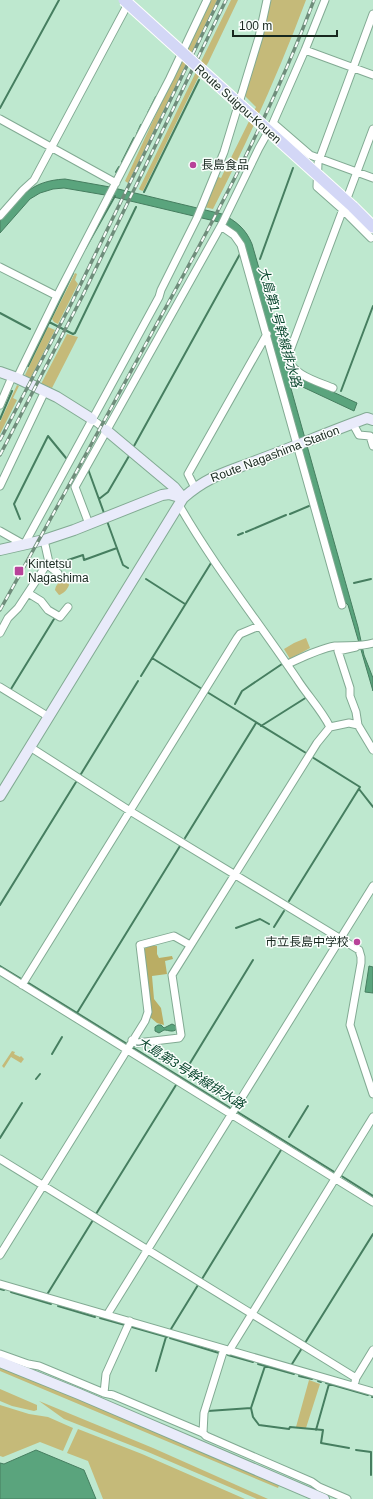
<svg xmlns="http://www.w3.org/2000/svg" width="373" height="1499" viewBox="0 0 373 1499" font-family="Arial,'Noto Sans JP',sans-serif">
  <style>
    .green { fill: #c5ba79 }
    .forest { fill: #baad64 }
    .water { fill: #5aa47d; stroke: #467e60 }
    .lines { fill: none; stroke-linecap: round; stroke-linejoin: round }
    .stream { stroke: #467e60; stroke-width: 2 }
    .street-casing { stroke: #82aa93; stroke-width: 9 }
    .secondary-casing { stroke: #82aa93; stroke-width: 12 }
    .primary-casing { stroke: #fff; stroke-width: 13 }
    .street { stroke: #fff; stroke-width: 7 }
    .secondary { stroke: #e9ebfa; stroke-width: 10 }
    .primary { stroke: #d3d7f6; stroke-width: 11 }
    .rail-casing { stroke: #6f8d7b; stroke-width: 3.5 }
    .rail { stroke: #fafefc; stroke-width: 2; stroke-dasharray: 6; stroke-linecap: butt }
    .primary-bridge-casing { stroke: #fff; stroke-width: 13; stroke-linecap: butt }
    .primary-bridge { stroke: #d3d7f6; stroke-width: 11 }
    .poi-dot { fill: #b84299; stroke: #fafefc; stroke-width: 1.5 }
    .labels { text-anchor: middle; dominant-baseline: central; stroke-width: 3; stroke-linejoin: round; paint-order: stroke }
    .street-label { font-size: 12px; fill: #17271e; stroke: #fafefc }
    .poi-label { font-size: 12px; fill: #17271e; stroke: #fafefc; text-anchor: start }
    .water-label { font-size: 13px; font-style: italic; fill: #0a472e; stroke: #fafefc }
  </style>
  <rect width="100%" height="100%" fill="#bee8cf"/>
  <path class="green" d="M209 0H217L128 183 125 181Z
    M231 0H238L208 63 198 78 143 191 140 190 139 189Z
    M268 0H306C279 72 248 141 213 209L204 207 216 176 221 178 256 107 245 96Z
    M75 273 77 274 75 280 78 284 58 324 54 322 52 319Z
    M48 327 55 330 30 379 25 375Z
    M67 334 78 337 52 388 41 384Z
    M17 385 19 386 13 398 17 400 0 434V422Z
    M64 580 68 582 69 585C68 589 63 594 59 595L55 590C56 585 58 582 64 580Z
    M306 638 310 648 290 659 284 649 294 643Z
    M12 1051 15 1052 14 1054 20 1057 21 1056 24 1059 21 1063 11 1057 4 1068 2 1066Z
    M0 1366 280 1483 278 1488 0 1371Z
    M309 1380 320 1384 306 1428 296 1427Z
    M0 1389 37 1405V1410L34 1411 12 1406 0 1401Z
    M39 1401 153 1448 268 1499H257L148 1452 64 1419Z
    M0 1405 29 1414 48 1417 73 1428 63 1451 40 1442 3 1457 0 1456Z
    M78 1429 142 1454 245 1499H103L88 1461 67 1453Z"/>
  <path class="forest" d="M151 945 157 946V954L159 958 172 956 173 959 165 961 167 974 152 976 154 999 161 1008 164 1025 157 1023 150 1017 144 949Z"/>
  <path class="water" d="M65 179 110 187 222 214C236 221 246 229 252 244L287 365 296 375 357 403 354 411 292 382 290 385 358 627 364 655 373 678V691L348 605 345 602 243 243 223 223 105 195 64 188 53 189 40 193 30 199 0 233V221C22 196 30 181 65 179Z
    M369 966 373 967V993L365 992Z
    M172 1024 176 1026 177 1029C172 1033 169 1030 164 1030L159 1033 155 1031V1027L158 1025H161L164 1028Z
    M36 1450 84 1470 96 1499H0V1463L4 1464Z"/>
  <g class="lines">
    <path class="stream" d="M0 108 59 0
      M148 113 156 97
      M137 134 141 125
      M122 162 134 138
      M116 172 119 167
      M144 192 199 80
      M85 249 115 196
      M260 259 293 168
      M0 313 30 329
      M49 322 73 334 75 333 136 207
      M28 366 73 273
      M341 391 373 306
      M0 419 12 391
      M134 446 240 254
      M88 469 104 513
      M99 499 108 492 129 456
      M290 514 309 506
      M20 519 14 504 48 436 66 458
      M107 521 123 565 128 568
      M246 532 286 515
      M238 535 243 533
      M68 560 83 555 84 560 117 548
      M146 579 185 604
      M354 583 371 579
      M152 658 202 689
      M141 676 211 563
      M11 689 54 619
      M207 692 306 753
      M235 704 242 691 282 664
      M261 726 307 697
      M81 774 138 681
      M359 789 373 807
      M185 838 256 723
      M289 901 360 787 312 757
      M0 905 76 782
      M274 927 284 911
      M236 928 260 919 269 924
      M0 966 23 980
      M27 982 232 1109
      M77 1013 180 846
      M52 1054 62 1037
      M184 1073 253 960
      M36 1079 40 1074
      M236 1111 336 1173
      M289 1137 308 1106
      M0 1138 22 1103
      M340 1175 373 1196
      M96 1214 176 1085
      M202 1279 281 1150
      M0 1289 4 1290
      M11 1292 51 1304
      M48 1293 93 1220
      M58 1306 95 1317
      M100 1318 125 1325
      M132 1327 167 1337
      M171 1329 198 1285
      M170 1338 219 1353
      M305 1343 373 1234
      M228 1355 253 1362
      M258 1364 294 1374
      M292 1364 302 1348
      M156 1371 166 1337
      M299 1376 312 1379
      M318 1381 321 1382
      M326 1383 368 1395
      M372 1397H373
      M251 1408 253 1417 259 1425 289 1429 290 1427 323 1430 321 1443 349 1448
      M208 1411 251 1408 265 1366
      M316 1430 329 1384
      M356 1450 371 1452V1475"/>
    <defs>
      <path id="street" d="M325 0 305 50 273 123 310 155 373 178
        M305 50 373 75
        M0 119 116 183
        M0 216 23 190 34 180 129 2
        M221 226 234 235 241 245 342 605
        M371 238 343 210 317 187 318 163 373 14
        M0 267 57 296
        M17 378 57 296 170 78 207 0
        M333 388C319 382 289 374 288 356L373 129
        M0 405 12 377
        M92 419 106 430
        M353 424 359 435 370 436 373 446
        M0 486 45 391
        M195 488 188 474 267 334
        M179 505C214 566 258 621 297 679 307 695 321 709 330 727L349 723 358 725
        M89 524 75 487 222 224 259 148 273 123
        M0 531 23 544
        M44 540 50 567 58 573 59 578
        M25 543 159 297 161 290 197 218 224 152 259 37 267 0
        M28 593 41 601 48 610 60 617 68 607
        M0 633 8 618 18 608 49 561
        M357 646 356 647 338 651 350 688V696L356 712 358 725 373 750
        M288 664C303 657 318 649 335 646 348 645 361 647 373 643
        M0 687 49 717
        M30 747 130 811 359 950 361 957V963L350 1025 373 1094
        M0 971 373 1202
        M22 985 237 638 240 634 259 626
        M132 1040 137 1043 179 1038 181 1035 172 975 317 743 330 727
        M0 1159 356 1378
        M0 1255 145 1021 148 1012 140 945 174 936 190 945
        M0 1284 373 1392
        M107 1315 373 886
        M229 1351 373 1117
        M0 1354 28 1364 39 1366 104 1393 113 1395 203 1433 206 1436 312 1482 319 1487 347 1499
        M355 1382 356 1378 373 1350
        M104 1393 106 1374 130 1321
        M203 1433 204 1413 224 1349"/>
      <path id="secondary" d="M0 372 17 378 57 397 92 419
        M0 550 44 540 74 530 162 495 169 494 183 498C207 477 224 473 253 462 291 448 329 432 367 418L373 420
        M0 796 183 498 174 487 106 430
        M0 1362 79 1394 324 1499"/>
      <path id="primary" d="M353 207 373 227"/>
    </defs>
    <use href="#street" class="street-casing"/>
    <use href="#secondary" class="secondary-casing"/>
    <use href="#primary" class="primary-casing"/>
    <use href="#street" class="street"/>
    <use href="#secondary" class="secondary"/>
    <use href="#primary" class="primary"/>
    <defs>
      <path id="rail" d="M0 440 72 302 219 0
        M0 455 82 297 226 0
        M0 610C52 517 103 423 154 329 213 222 271 115 314 0"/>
    </defs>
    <use href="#rail" class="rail-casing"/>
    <use href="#rail" class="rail"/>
    <defs>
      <path id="primary-bridge" d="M124 0 353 207"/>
    </defs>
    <use href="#primary-bridge" class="primary-bridge-casing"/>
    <use href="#primary-bridge" class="primary-bridge"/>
  </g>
  <g class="poi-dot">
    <circle cx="193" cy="165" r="4"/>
    <rect x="14" y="566" width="10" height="10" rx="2"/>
    <circle cx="357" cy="942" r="4"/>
  </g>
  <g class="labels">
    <g class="street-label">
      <text transform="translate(238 104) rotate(42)">Route Suigou-Kouen</text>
      <text transform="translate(275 454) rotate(-21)">Route Nagashima Station</text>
    </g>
    <g class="poi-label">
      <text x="201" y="165">長島食品</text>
      <text x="28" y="564">Kintetsu<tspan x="28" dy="14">Nagashima</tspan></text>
      <text x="349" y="942" text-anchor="end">市立長島中学校</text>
    </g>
    <g class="water-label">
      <text transform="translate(280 327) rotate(74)">大島第1号幹線排水路</text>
      <text transform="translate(191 1073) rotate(32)">大島第3号幹線排水路</text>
    </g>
  </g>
  <path d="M233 30v6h104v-6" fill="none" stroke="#17271e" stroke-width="2"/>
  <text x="239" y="30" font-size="12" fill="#17271e" stroke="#fafefc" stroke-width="3" paint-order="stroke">100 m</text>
</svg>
